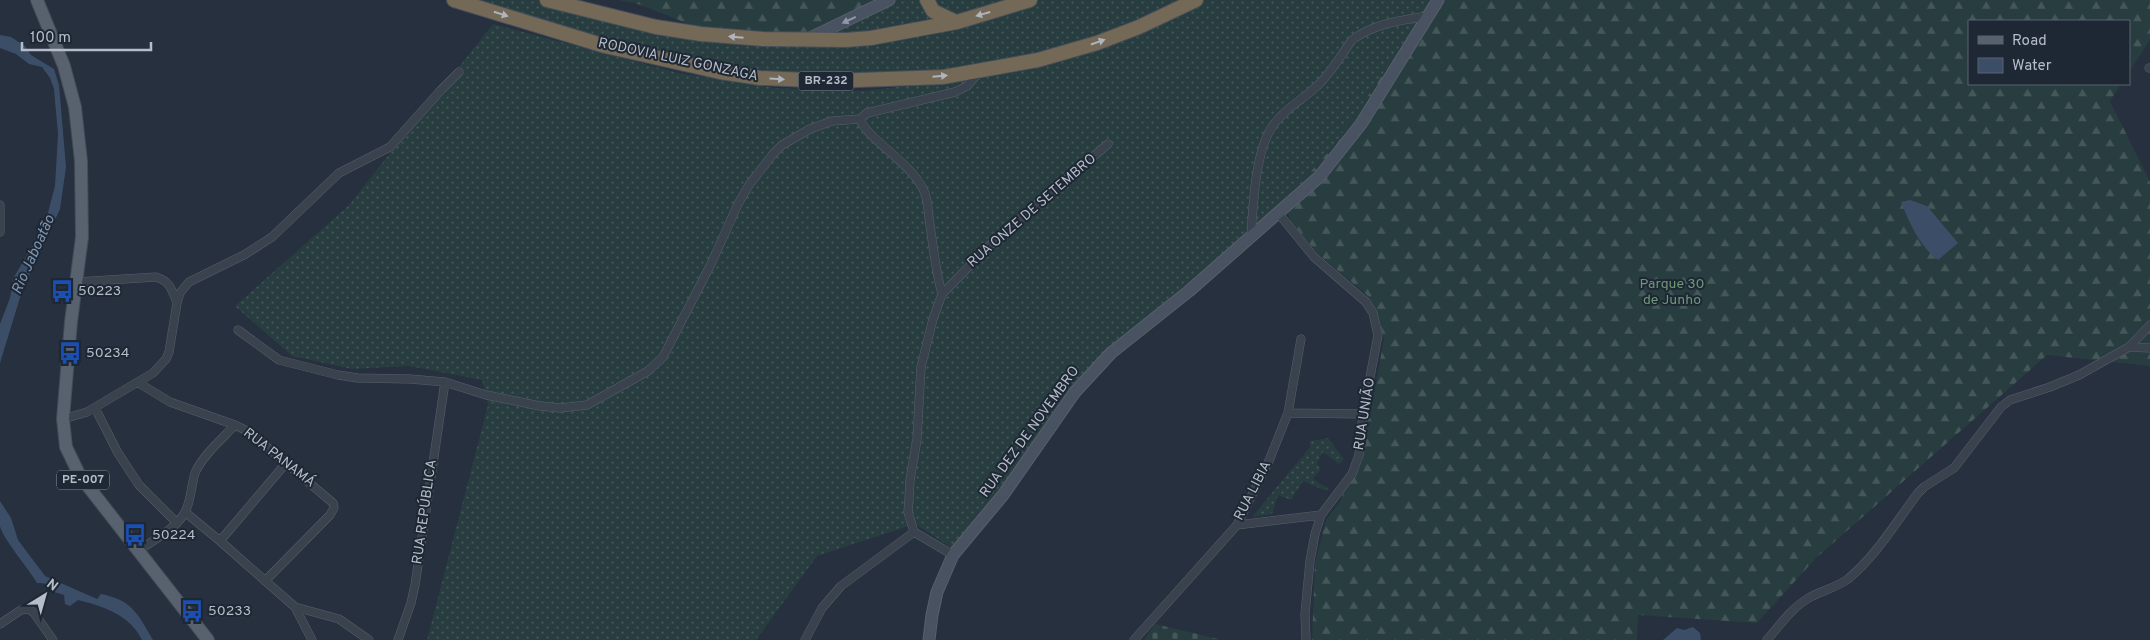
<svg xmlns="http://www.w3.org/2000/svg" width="2150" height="640" viewBox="0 0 2150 640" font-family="Overpass,sans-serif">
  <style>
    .grass { fill: url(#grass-dots) }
    .forest { fill: url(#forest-firs) }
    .cemetery { fill: url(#cemetery-stones) }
    .water { fill: #3c4e67 }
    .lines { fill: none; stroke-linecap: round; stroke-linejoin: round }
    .street-casing { stroke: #57606c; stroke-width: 9 }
    .secondary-casing { stroke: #57606c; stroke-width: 13 }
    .primary-casing { stroke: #434b58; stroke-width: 14 }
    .highway-casing { stroke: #444d59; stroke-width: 16 }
    .street { stroke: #3a424e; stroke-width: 8 }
    .secondary { stroke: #485261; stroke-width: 11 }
    .primary { stroke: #58616e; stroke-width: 12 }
    .highway { stroke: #746857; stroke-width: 14 }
    .oneway { fill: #afb4be }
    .oneway2 { fill: #9098a5 }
    .labels { text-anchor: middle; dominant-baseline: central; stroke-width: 4; stroke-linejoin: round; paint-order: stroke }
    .shield { fill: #1e2734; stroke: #88909c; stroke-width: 1 }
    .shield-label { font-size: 12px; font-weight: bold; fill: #b6bdc9 }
    .street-label { font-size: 14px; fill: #b6bdc9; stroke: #1e2734 }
    .park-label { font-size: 14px; fill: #6e9977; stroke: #1e2734 }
    .poi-label { font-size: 14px; fill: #b6bdc9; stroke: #1e2734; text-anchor: start }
    .water-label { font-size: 15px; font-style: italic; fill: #7e94b0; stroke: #1e2734 }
  </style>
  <defs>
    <pattern id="grass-dots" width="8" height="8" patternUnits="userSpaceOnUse" patternTransform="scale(1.25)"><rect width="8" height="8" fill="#283d3f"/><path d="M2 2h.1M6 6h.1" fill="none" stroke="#455759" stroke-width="1.8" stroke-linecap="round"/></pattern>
    <pattern id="forest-firs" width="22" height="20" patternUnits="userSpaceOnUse" patternTransform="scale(1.25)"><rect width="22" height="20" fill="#283d3f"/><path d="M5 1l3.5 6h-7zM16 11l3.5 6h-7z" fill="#455759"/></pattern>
    <pattern id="cemetery-stones" width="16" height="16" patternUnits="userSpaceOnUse" patternTransform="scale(1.25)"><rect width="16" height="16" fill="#283d3f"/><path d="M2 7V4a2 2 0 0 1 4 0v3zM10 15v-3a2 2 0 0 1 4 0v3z" fill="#455759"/></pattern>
  </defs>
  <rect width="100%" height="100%" fill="#26303e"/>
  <path class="grass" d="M454 0H542L617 20 854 42 1012 10 1038 0H1190L1080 46 972 76 778 77 621 47Z
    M893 0H924L952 22 855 38 817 36Z
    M927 0H1023L957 19Z
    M1203 0H1433L1333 147 1284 201 1135 328 1072 386 1011 479 952 548 915 524 817 556 756 640H427L488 405 482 380 409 366 352 369 292 356 235 306 348 206 493 24 679 73 775 88 864 91 1013 73Z
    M1328 438 1344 459 1339 464 1323 452 1317 463 1321 469 1313 479 1329 489 1326 491 1303 481 1291 500 1278 495 1272 514 1252 517 1310 447V441Z"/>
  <path class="forest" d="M618 0H883L808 38 702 29 635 3Z
    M1433 0H2150V40L2129 72V21H1969V84H2121L2110 101 2150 182V366L2047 355 1816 558 1757 623 1638 615 1637 640H1312L1315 563 1326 520 1341 500 1371 410 1384 339 1376 309 1367 295 1317 253 1290 220 1284 201 1333 147Z"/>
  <path class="cemetery" d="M1155 624 1218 639V640H1144Z"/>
  <path class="water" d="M0 35 11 37 25 46 31 55 54 69 59 85 66 167 60 209 22 291 0 363V324L10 298 14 277 45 224 55 186 58 134 54 89 50 78 42 67 29 64 16 54 0 48Z
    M1910 200 1927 206 1958 243 1938 260C1920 247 1909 222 1901 202Z
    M0 501 11 518 18 540 45 576 97 599 101 594C132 600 138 614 153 640H142C130 615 103 606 78 600L70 606 65 604 64 595 54 592C51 584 45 583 37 583 29 569 3 539 0 526 0 518 0 509 0 501Z
    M1693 627 1700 633 1701 640H1663L1677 628 1684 630Z"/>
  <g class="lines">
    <defs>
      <path id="street" d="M2149 68H2150
        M0 205V232
        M1279 214 1314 257 1366 302 1373 313 1378 335 1363 414 1359 455 1352 474 1321 515 1315 534 1310 561 1305 614 1306 640
        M1251 237C1253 206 1255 152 1272 127 1283 110 1302 100 1317 86 1331 73 1341 55 1352 40 1374 23 1403 20 1429 16
        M76 282 156 277C170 281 172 290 177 303
        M942 294C935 269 933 244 929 218 928 209 928 198 923 189 912 164 864 136 860 119L867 113 955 92 967 86 980 71
        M238 330 279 360 338 375 358 378 410 379 445 382 486 395 540 406 560 408 587 405 648 371 663 357 711 264 738 204 749 185 773 154 782 145 810 129 832 121 860 119
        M2129 347 2150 348
        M137 382 170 402 235 425 249 432 333 503 334 508 330 515 265 581
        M95 408 118 453 139 485 177 523
        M1288 413 1363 414
        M63 419 87 412 153 373 166 359 169 352 177 303 180 293 189 282 244 255 272 237 339 173 390 147 441 90 459 72
        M185 512 220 541 295 607 312 640
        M1237 525 1321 515
        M914 532 953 555
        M220 541 287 462
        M138 551C153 540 174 530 184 514 191 503 191 486 195 473 203 455 222 439 235 425
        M295 607 339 619 369 640
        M0 624 21 610 29 609 34 613 53 640
        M398 640 411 603 415 585 445 382
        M805 640 822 608 841 586 914 532 908 512 909 499 910 480 917 439 921 367 933 319 942 294 993 242 1108 144
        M1134 640 1237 525 1268 463 1288 413 1301 339
        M1767 640C1779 626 1791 609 1807 599 1820 591 1836 588 1848 579 1877 555 1896 522 1918 493L1924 487 1954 468 2001 407 2010 400 2050 387 2079 375 2129 347 2150 325"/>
      <path id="secondary" d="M810 38 889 0
        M929 640 932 615 937 592 953 555 1003 495 1075 392 1111 353 1189 291 1319 177 1361 124 1438 0"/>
      <path id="primary" d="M37 0 64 66 75 107 81 161 82 237 71 322 63 419 66 447 80 476 208 640"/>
      <path id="highway" d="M454 0 605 46 720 72 760 78 831 81 943 77 1038 60 1097 43 1139 27 1196 0
        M547 0 656 27 701 34 763 39 846 40 871 38 957 22 1030 0
        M927 0 933 11 956 22"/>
    </defs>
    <use href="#street" class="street-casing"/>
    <use href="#secondary" class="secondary-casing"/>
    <use href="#primary" class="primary-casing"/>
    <use href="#highway" class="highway-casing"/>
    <use href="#street" class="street"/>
    <use href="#secondary" class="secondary"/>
    <use href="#primary" class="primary"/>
    <use href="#highway" class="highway"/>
  </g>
  <defs><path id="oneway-solid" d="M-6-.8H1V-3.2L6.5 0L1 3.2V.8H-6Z" transform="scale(1.25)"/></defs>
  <g class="oneway">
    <use href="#oneway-solid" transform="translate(501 14) rotate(17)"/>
    <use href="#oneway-solid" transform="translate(983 14) rotate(164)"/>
    <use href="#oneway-solid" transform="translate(736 37) rotate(-175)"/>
    <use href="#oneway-solid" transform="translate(1098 42) rotate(-19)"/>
    <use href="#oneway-solid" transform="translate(940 76) rotate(-5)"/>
    <use href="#oneway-solid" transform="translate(777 79) rotate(3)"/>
  </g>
  <use class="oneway2" href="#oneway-solid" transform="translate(849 20) rotate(155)"/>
  <defs>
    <symbol id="bus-bare" viewBox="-9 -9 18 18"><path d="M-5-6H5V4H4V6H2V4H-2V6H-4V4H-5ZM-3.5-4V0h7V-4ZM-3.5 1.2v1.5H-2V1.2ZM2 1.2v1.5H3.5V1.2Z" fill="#1a4fb4" stroke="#1e2734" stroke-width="2.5" paint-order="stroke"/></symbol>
  </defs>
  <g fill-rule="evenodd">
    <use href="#bus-bare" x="46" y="275" width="32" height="32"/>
    <use href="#bus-bare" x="54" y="337" width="32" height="32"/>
    <use href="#bus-bare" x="119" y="519" width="32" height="32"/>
    <use href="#bus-bare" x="176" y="595" width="32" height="32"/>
  </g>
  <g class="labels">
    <g class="shield">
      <rect x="798.5" y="71.5" width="55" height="19" rx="4"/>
      <rect x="57" y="470.5" width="52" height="19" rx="4"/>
    </g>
    <g class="shield-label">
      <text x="826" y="81">BR-232</text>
      <text x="83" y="480">PE-007</text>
    </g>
    <g class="street-label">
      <text transform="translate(678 60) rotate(12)">RODOVIA LUIZ GONZAGA</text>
      <text transform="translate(1032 211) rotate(-41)">RUA ONZE DE SETEMBRO</text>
      <text transform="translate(1365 414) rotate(-81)">RUA UNIÃO</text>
      <text transform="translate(1030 432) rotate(-54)">RUA DEZ DE NOVEMBRO</text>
      <text transform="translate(279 458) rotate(38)">RUA PANAMÁ</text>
      <text transform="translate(1253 491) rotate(-63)">RUA LIBIA</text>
      <text transform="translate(425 512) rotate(-82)">RUA REPÚBLICA</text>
    </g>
    <g class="park-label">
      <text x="1672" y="284">Parque 30<tspan x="1672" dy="16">de Junho</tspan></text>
    </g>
    <g class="poi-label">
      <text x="78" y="291">50223</text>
      <text x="86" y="353">50234</text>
      <text x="152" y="535">50224</text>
      <text x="208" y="611">50233</text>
    </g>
    <g class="water-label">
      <text transform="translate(34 255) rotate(-66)">Rio Jaboatão</text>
    </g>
  </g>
  <rect x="1968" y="20" width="162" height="65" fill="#1e2734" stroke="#5b6370"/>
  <rect x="1978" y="36" width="25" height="8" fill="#58616e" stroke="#5b6370"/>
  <text x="2012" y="45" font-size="15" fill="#b6bdc9">Road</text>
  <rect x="1978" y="58" width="25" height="15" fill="#3c4e67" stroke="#5b6370"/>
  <text x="2012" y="70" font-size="15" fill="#b6bdc9">Water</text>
  <g transform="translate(45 595) rotate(37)" stroke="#1e2734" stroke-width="4" paint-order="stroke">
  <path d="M0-4L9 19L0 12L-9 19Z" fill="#b6bdc9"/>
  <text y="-8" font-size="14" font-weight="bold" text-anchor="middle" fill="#b6bdc9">N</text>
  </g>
  <path d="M22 42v8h129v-8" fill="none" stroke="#b6bdc9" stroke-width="2.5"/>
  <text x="30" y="42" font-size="15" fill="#b6bdc9" stroke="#1e2734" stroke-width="4" paint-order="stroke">100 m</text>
</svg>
